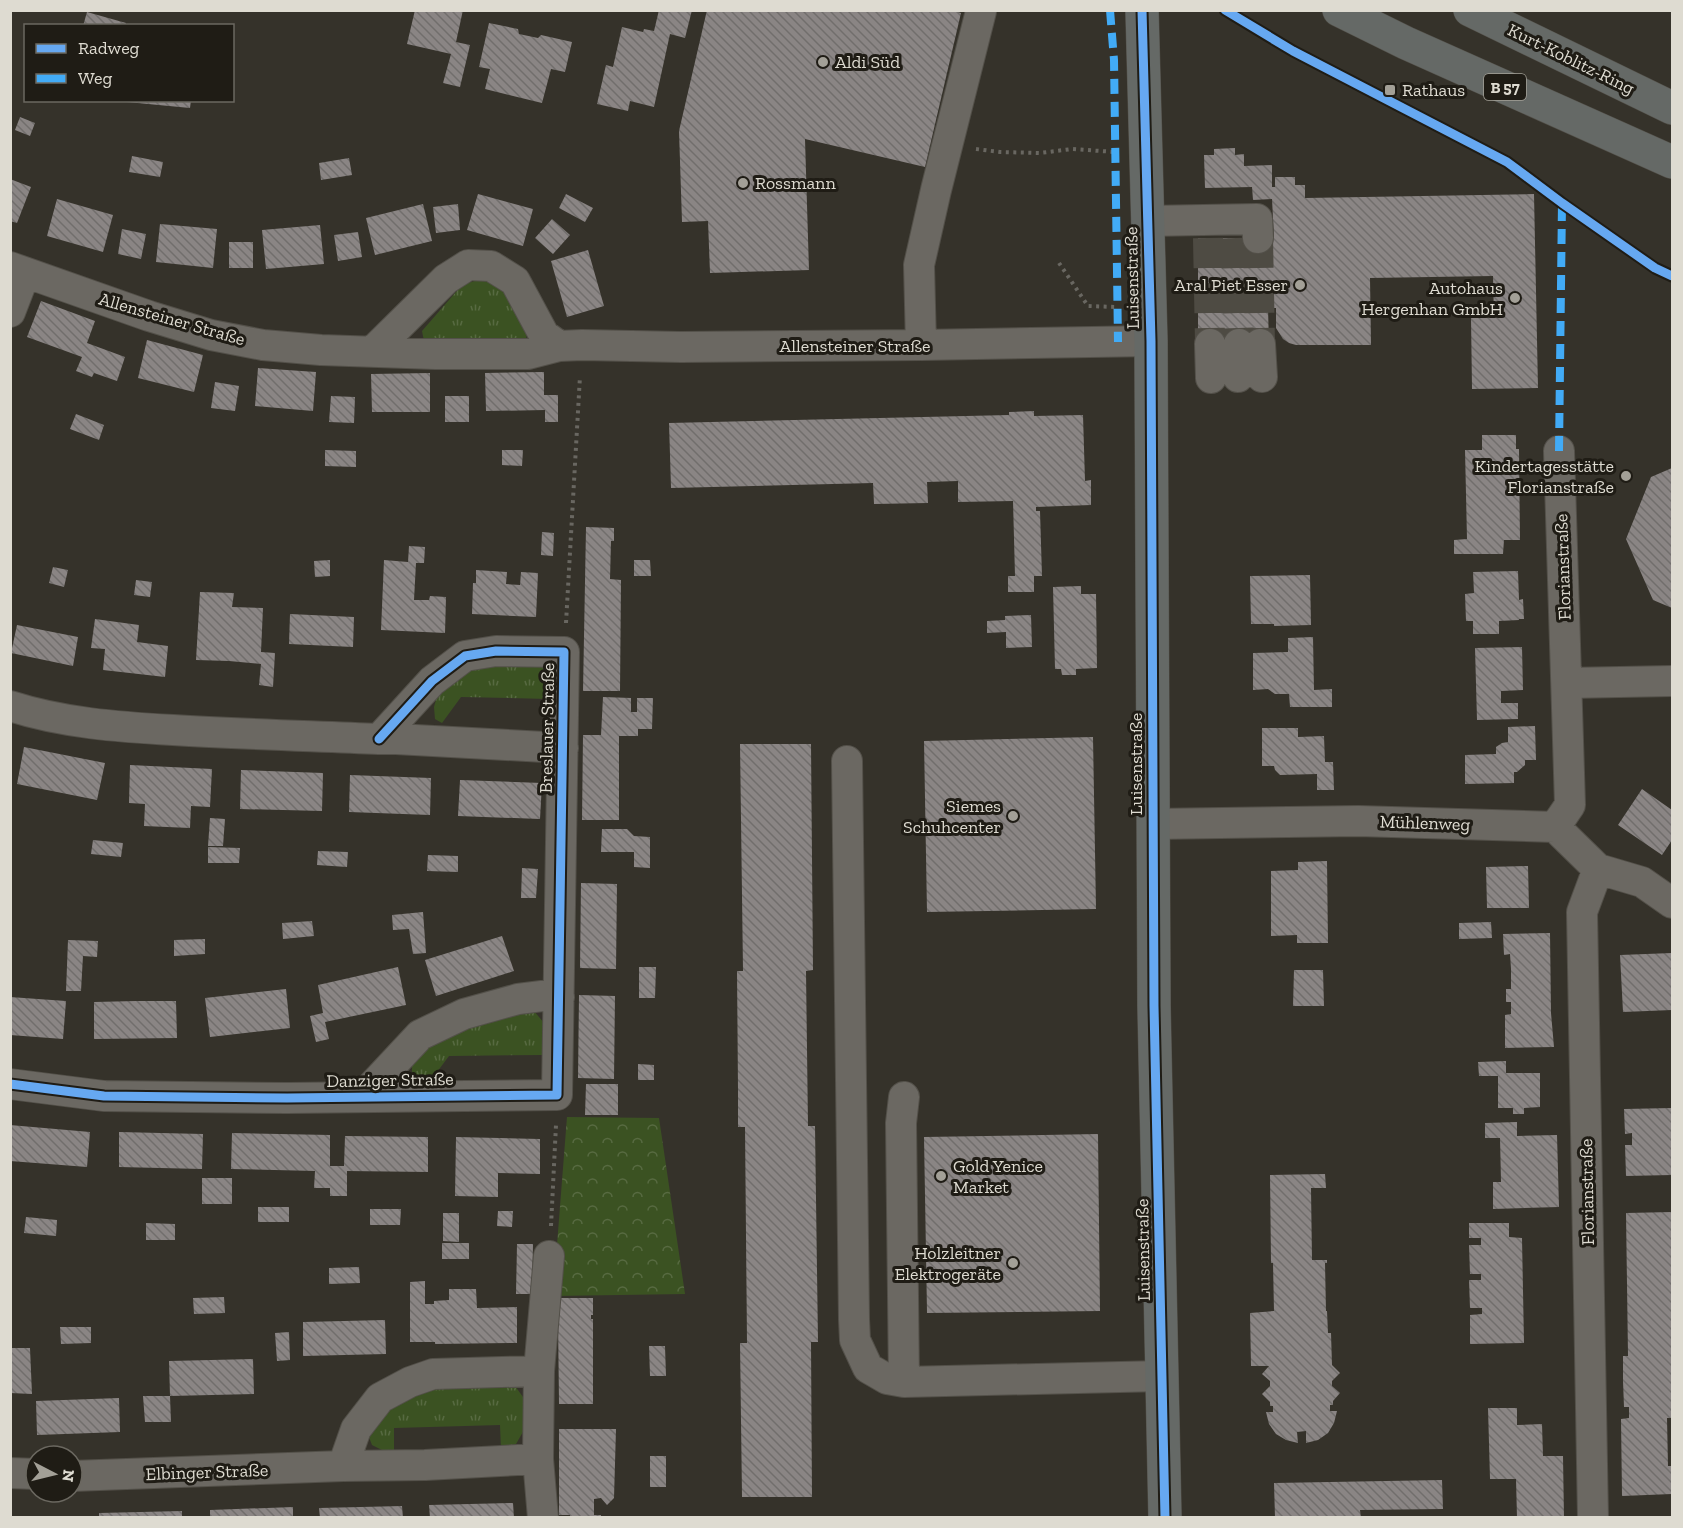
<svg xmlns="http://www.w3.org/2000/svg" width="1683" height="1528" viewBox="0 0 1683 1528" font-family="'Zilla Slab',serif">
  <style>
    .grass { fill: url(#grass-tufts) }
    .park { fill: url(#park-crowns) }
    .building { fill: url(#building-back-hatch) }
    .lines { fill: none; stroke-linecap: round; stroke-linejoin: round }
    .minor-tunnel { stroke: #4e4b43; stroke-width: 30; stroke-dasharray: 30 15; stroke-linecap: butt }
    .minor-casing { stroke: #535049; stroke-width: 32 }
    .major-casing { stroke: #535049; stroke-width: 34 }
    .path { stroke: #696761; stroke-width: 4; stroke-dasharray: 3 4.5; stroke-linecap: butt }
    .minor { stroke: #6b6862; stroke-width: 30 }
    .major { stroke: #656966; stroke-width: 33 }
    .quiet { stroke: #42abf6; stroke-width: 8; stroke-dasharray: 15 8; stroke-linecap: butt }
    .cycleway-casing { stroke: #1f1c15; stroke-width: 13 }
    .cycleway { stroke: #66a8f1; stroke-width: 9 }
    .poi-dot { fill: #a3a097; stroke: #1f1c15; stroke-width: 2 }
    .labels { text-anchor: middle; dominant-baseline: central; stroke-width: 6; stroke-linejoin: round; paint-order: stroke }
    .shield { fill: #1f1c15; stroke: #a5a299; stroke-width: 1.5 }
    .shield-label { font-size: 16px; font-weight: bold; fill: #dedbd1 }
    .street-label { font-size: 18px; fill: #dedbd1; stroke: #1f1c15 }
    .poi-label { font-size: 18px; fill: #dedbd1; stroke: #1f1c15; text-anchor: end }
  </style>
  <defs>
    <pattern id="grass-tufts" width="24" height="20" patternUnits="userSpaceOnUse" patternTransform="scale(1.5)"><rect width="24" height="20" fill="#3b5222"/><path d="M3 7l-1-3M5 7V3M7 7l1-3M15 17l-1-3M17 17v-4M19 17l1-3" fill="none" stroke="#576a41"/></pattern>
    <pattern id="park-crowns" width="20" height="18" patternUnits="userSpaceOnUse" patternTransform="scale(1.5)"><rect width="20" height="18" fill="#3b5222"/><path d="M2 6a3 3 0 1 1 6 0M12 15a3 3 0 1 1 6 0" fill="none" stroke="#576a41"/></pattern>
    <pattern id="building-back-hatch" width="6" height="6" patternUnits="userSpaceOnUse" patternTransform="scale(1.5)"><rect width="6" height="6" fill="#8a8584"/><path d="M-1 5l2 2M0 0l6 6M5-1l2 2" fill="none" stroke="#716e6c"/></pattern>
  </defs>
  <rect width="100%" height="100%" fill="#35322a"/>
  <path class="grass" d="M481 279 501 287 527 331 526 340 424 341 422 331 462 285Z
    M526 661 542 667 549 675 550 699 461 697 442 723 435 719 434 707 439 689 469 664Z
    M534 1011 544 1023 543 1055 449 1056 428 1084 412 1073V1055L468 1024Z
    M435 1385 515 1386 523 1397 524 1430 516 1444 501 1449 500 1425 394 1428V1451H384L372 1445 367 1432 388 1403Z"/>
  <path class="park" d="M567 1117 659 1118 685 1294 553 1296Z"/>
  <path class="building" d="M415 10H463L456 42 470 45 460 87 443 83 451 54 407 44Z
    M659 10H692L685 38 670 34 654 107 630 101 628 111 597 104 606 65 613 67 622 27 643 32 644 29 654 31Z
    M707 10H951L961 13 925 167 805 139 809 270 710 273 708 221 682 222 679 131Z
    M87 12 126 23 125 26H83Z
    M489 23 518 29 519 34 538 38 541 35 572 42 565 72 551 69 542 103 485 89 490 69 479 67Z
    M127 100H191L190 108 127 102Z
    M20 117 35 123 30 136 15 130Z
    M1235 148V155L1244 154V166L1272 165V187H1275V177H1295V185H1305V198L1534 194 1538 388 1472 389 1471 318 1494 317 1493 276 1370 278 1371 345H1296L1289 343 1283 339 1276 328V308H1268L1269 344H1198V238H1274L1272 199 1253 200 1252 187 1205 188 1204 155H1214V149Z
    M132 156 163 162 160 177 129 172Z
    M349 158 352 175 321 180 319 163Z
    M10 179 31 187 17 223 10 221Z
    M478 194 533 209 523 246 467 230Z
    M566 194 593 208 585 222 559 208Z
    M57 199 113 215 103 252 47 236Z
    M423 204 432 241 375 255 366 218Z
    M458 204 460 230 436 233 433 207Z
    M552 219 570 235 553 254 535 238Z
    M160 224 217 229 213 268 156 262Z
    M320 225 324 264 266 269 262 230Z
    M122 229 146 234 141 259 118 254Z
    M358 232 362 257 338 261 334 235Z
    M229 242H253V268H229Z
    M588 250 604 306 567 317 551 261Z
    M41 301 95 321 87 343 125 357 117 381 94 373 92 377 76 371 82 357 27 337Z
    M147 340 203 355 194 392 138 378Z
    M258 368 316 372 313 411 255 406Z
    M544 372V395H558V422H545V410L486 411 485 373Z
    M430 373V412H372L371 374Z
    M215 382 239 386 235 411 211 408Z
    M331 396 355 397 354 423 329 422Z
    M445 396H469V422H445Z
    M1034 411V416L1083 415 1085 481 1091 480V505L1036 507V511H1040L1042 576H1034V592H1008V576H1015L1013 501 958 502V481L927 482 928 503 874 504 873 483 671 488 669 423 1009 415V412Z
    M76 414 104 425 99 440 70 429Z
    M1482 435H1516V449H1519L1520 540H1504L1503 554H1454V540L1467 539 1465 450H1482Z
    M325 450 356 451V467L325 466Z
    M502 450H523L522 466 502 465Z
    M1672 468V608L1653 600 1626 539 1651 477Z
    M586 527 614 528V541H611L610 579 621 580 620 691H583Z
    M542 532 554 533 553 556 541 555Z
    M409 546 425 547 424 563H416L414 600H429L430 596 446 597 445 633 381 630 384 560 408 562Z
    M330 560V576L315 577 314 561Z
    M634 560H650L651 576H634Z
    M53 567 68 570 64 587 49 583Z
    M476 570 507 572 506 584 520 585 521 572 538 573 536 617 472 614 473 583H476Z
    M1518 571 1519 600 1523 599 1524 619H1519V620L1499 621V634H1473V621H1466L1465 594 1474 593 1473 572Z
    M1310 575 1311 625 1274 626V624H1251L1250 576Z
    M136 580 152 582 150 597 134 595Z
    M1081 586V594H1096L1097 668 1076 669V675H1062L1061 669H1055L1053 587Z
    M200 592 234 593 232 607 263 608 261 652 275 653 273 687 259 685 261 664 229 661 196 660Z
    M290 614 354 617 353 647 289 644Z
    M1031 615 1032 647 1006 648V632L987 633V621L1005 620V616Z
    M95 619 139 625 137 642 168 646 165 677 103 670 105 649 91 648Z
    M17 625 78 637 73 666 11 653Z
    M1313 637 1314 690 1332 689V707H1290L1289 694H1275L1268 689 1253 690V653L1288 652V638Z
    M1522 647 1523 690 1501 691V703H1518V719L1477 720 1475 648Z
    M603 697 631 698V712H637V698H653L652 729H638V736H619V820H582L583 735H601Z
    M1535 726 1536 760H1525V765L1517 772H1514V783L1465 784V755L1496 754V747L1502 743 1508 742V727Z
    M1262 728H1298V737L1324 736 1325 762H1333L1334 790H1317V774L1280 775 1275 770 1274 766H1262Z
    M1093 737 1096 909 927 912 924 741Z
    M740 744H811L813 970 806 971 808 1126H815L818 1342H811L812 1497H742L740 1343H747L745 1127H738V1089L737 971H743Z
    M24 747 105 763 97 800 17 784Z
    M130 765 212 769 210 807 191 806 190 828 144 826 145 804 129 803Z
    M241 770 323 773 322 811 240 809Z
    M350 775 431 778 430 815 349 812Z
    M460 780 542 783 540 819 458 816Z
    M1642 789 1672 810V840L1662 855 1618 825Z
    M210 818 225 819 223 846H208Z
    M602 829H627L634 836 650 837V868L634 867V852H601Z
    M93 840 123 843 121 857 91 854Z
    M208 847 240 848 239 863H208Z
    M318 851 348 852 347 867 317 865Z
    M428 855 458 856V872L427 871Z
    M1327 861 1328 943H1297V935L1271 936V871L1298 870V862Z
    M1528 866 1529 908H1487L1486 867Z
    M522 868 538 869 536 898H521Z
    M581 883 617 884 616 969 580 968Z
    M423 912 426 953 413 954 409 929 393 930 392 915Z
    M312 921 314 936 283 939 282 923Z
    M1491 922 1492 938 1459 939V923Z
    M1550 933 1551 1013 1554 1047 1505 1048V1015L1511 1014V1002H1506V989H1511V969L1510 954 1504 955 1503 934Z
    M502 936 514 971 436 996 425 960Z
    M205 939V954L174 956V940Z
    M68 940 98 941 97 957 83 956 81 991H66Z
    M1672 953V1010L1623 1012 1620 955Z
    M398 967 406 1005 325 1022 329 1039 316 1042 310 1016 323 1013 318 985Z
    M639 967H656L655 998H639Z
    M1294 970H1323L1324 1006H1293Z
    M286 989 290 1028 210 1037 205 998Z
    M579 995 615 996 614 1079 578 1078Z
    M10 997 66 1001 63 1039 10 1035Z
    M136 1001H176L177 1038 94 1039V1002Z
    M1506 1061V1073H1540V1107L1524 1108V1114H1513V1108H1498V1076H1479L1478 1062Z
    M638 1064 654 1065V1080H638Z
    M586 1084H618V1115H585Z
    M1672 1108V1175L1626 1176 1625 1145H1632V1133L1625 1134 1624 1109Z
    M1517 1122V1136L1557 1135 1559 1207 1493 1209V1182H1501L1500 1138H1485V1123Z
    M10 1125 90 1132 87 1167 10 1161Z
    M119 1132 203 1134 202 1169 119 1167Z
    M232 1133 330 1135V1166H344L345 1136 428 1137V1172L347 1171V1196H330V1188H314L315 1171 231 1169Z
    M1098 1134 1100 1311 927 1313 924 1137Z
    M456 1137 540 1139V1174L498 1173V1197L455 1196Z
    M1325 1174 1326 1188H1311L1312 1260H1327V1263H1325L1326 1311H1327L1328 1333H1331L1332 1365 1340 1373 1332 1381V1386L1340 1393 1333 1401V1405H1330V1411H1337L1334 1423 1328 1433 1318 1440 1306 1443V1431L1297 1432 1298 1443 1286 1440 1276 1434 1269 1424 1266 1412H1273V1406H1270V1402L1262 1394 1270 1386V1381L1262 1374 1269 1366H1251L1250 1313 1274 1311 1273 1263H1271L1270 1175Z
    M202 1178H232V1204H202Z
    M258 1207H289V1222H258Z
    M370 1209H401L400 1225H370Z
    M498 1211H513L512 1227 497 1226Z
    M1672 1212V1418H1667L1668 1466H1672V1494L1622 1496 1621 1419 1629 1418V1407H1624L1623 1381V1356H1628L1626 1213Z
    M443 1213H459V1242L443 1241Z
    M26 1217 57 1220 56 1236 24 1233Z
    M146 1223 175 1224V1240H146Z
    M1469 1223H1509V1237L1522 1238 1524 1343 1470 1344V1315L1482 1314V1308H1470L1469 1280H1481V1274H1470L1469 1245H1481V1238H1469Z
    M442 1243H469V1259H442Z
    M517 1244H533L532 1294H516Z
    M359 1267 360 1283 329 1284V1268Z
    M425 1281V1304H434V1301L449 1300V1289H476L477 1308 517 1307V1343L435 1344V1342H410V1282Z
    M224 1297 225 1313 194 1314 193 1298Z
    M553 1298H593V1315H591V1319H593V1404H559L558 1319Z
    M385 1320 386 1354 303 1356V1322Z
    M60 1327H91V1343L61 1344Z
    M289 1332 290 1360 277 1361 275 1333Z
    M649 1346H665L666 1376H650Z
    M10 1348H30L32 1394 10 1393Z
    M253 1359 254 1394 170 1396 169 1361Z
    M143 1396H170L171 1422H145Z
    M119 1398 120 1432 37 1435 36 1401Z
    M1488 1408H1517V1425L1542 1424 1543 1456H1563L1564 1518H1517L1516 1479H1490Z
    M559 1429H616L614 1498 607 1505 601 1498 594 1499V1515H601V1518H570V1515H559Z
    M650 1456H666V1487H650Z
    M1442 1480 1443 1509 1360 1510 1361 1518H1275L1274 1483Z
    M513 1503 514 1518H430L429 1505Z
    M402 1506 403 1518H320L319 1508Z
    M293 1507V1518H210V1510Z
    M182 1511V1518H99V1513Z"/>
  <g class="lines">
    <path class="minor-tunnel" d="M1208 238 1210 344
      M1236 238 1239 344
      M1258 238 1260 344"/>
    <defs>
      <path id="minor" d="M1148 221 1257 219 1258 238
        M10 267 149 316 211 335 263 345 321 350 435 354H528L559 346 582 345 681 347 921 345 1151 341
        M10 312 25 273
        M1210 344 1211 378
        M1260 344 1262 377
        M921 345 919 265 936 190 981 11
        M373 351 446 279 468 265 491 266 515 281 544 335 559 346
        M1238 377 1239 344
        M1567 683 1672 681
        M10 706C63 723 118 727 173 730 241 734 310 736 379 739H396L563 748
        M847 761 854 1319 855 1340 868 1368 887 1379 904 1382 1162 1376
        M1153 824 1358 821 1555 827 1598 869 1642 882 1672 903
        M1555 827 1570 805 1559 451
        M10 1084 104 1096 287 1098 557 1095 564 652 496 651 465 656 432 681 379 739
        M363 1096 420 1035 464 1014 518 999 542 996 559 997
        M539 1371 549 1256
        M904 1382 901 1123 904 1097
        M343 1466 356 1429 380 1398 410 1382 433 1374 539 1371 538 1459 543 1518
        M10 1473 36 1474
        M72 1476 343 1466 425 1465 538 1459
        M1593 1518 1582 912 1598 869"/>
      <path id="major" d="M1142 10 1151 341 1154 1006 1165 1518
        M1339 10 1406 43 1672 162
        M1470 10 1672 108"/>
    </defs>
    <use href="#minor" class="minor-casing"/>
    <use href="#major" class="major-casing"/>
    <path class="path" d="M976 149 1000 152 1040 153 1072 149 1115 152
      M1059 263 1088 306 1117 307
      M566 623 580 376
      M551 1226 556 1125"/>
    <use href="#minor" class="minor"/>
    <use href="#major" class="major"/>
    <path class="quiet" d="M1110 10 1114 60 1118 342
      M1559 451 1562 203"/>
    <defs>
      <path id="cycleway" d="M1142 10 1151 341 1154 1006 1165 1518
        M1225 10 1293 51 1507 162 1562 203 1655 268 1672 276
        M10 1084 104 1096 287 1098 557 1095 564 652 496 651 465 656 432 681 379 739"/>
    </defs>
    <use href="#cycleway" class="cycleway-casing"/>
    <use href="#cycleway" class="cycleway"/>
  </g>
  <g class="poi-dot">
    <circle cx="823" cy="62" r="6"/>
    <rect x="1384" y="84" width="12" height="12" rx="3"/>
    <circle cx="743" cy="183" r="6"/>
    <circle cx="1300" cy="285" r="6"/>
    <circle cx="1515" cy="298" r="6"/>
    <circle cx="1626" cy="476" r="6"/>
    <circle cx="1013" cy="816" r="6"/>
    <circle cx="941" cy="1176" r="6"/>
    <circle cx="1013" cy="1263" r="6"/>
  </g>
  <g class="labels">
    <rect class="shield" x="1484" y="74" width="42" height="26" rx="4.5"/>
    <g class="shield-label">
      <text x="1505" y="87">B 57</text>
    </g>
    <g class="street-label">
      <text transform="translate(1571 59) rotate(26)">Kurt-Koblitz-Ring</text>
      <text transform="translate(1132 278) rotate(-91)">Luisenstraße</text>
      <text transform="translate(172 319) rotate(16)">Allensteiner Straße</text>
      <text x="855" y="346">Allensteiner Straße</text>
      <text transform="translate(1563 567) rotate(-92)">Florianstraße</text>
      <text transform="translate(547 728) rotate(-89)">Breslauer Straße</text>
      <text transform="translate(1136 764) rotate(-90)">Luisenstraße</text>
      <text transform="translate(1425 823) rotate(2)">Mühlenweg</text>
      <text transform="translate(390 1080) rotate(-1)">Danziger Straße</text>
      <text transform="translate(1587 1192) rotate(-91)">Florianstraße</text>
      <text transform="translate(1143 1250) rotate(-91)">Luisenstraße</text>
      <text transform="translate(207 1472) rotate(-2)">Elbinger Straße</text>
    </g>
    <g class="poi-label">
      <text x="835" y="62" text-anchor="start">Aldi Süd</text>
      <text x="1402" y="90" text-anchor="start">Rathaus</text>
      <text x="755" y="183" text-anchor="start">Rossmann</text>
      <text x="1288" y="285">Aral Piet Esser</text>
      <text x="1503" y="288">Autohaus<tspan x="1503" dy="21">Hergenhan GmbH</tspan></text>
      <text x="1614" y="466">Kindertagesstätte<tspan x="1614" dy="21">Florianstraße</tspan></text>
      <text x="1001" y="806">Siemes<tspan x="1001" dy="21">Schuhcenter</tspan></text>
      <text x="953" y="1166" text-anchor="start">Gold Yenice<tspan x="953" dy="21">Market</tspan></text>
      <text x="1001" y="1253">Holzleitner<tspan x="1001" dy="21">Elektrogeräte</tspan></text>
    </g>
  </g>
  <rect width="1683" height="1528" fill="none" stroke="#dedbd1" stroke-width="24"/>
  <rect x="24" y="24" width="210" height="78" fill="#1f1c15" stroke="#6b6860" stroke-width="1.5"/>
  <rect x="36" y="44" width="30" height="9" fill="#66a8f1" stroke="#6b6860" stroke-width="1.5"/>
  <text x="78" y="54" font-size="18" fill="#dedbd1">Radweg</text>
  <rect x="36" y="74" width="30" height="9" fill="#42abf6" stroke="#6b6860" stroke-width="1.5"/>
  <text x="78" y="84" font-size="18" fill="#dedbd1">Weg</text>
  <g transform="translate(54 1474) rotate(97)"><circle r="28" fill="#1f1c15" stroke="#6b6860" stroke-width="1.5"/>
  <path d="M0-4.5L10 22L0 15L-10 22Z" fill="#a3a097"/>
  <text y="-9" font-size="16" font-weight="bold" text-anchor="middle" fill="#dedbd1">N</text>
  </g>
</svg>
